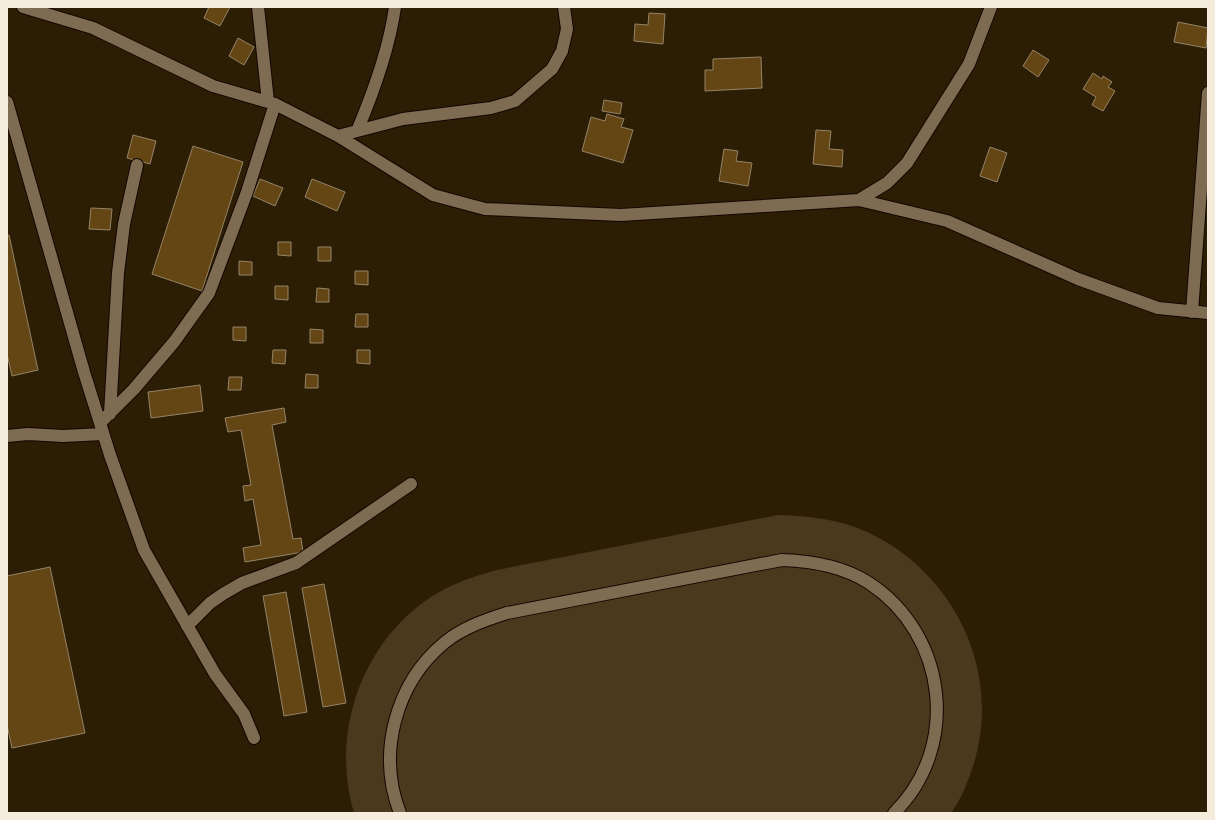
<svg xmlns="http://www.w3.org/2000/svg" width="1215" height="820" viewBox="0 0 1215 820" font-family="'Open Sans',sans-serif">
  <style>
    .green { fill: #4b391d }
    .building { fill: #634614; stroke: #958368 }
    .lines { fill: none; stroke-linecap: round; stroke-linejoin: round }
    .minor-casing { stroke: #140700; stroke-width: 14 }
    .minor { stroke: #7e6c52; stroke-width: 12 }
  </style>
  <rect width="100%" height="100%" fill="#2c1e05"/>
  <path class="green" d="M778 515C809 516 839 519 867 532 954 572 1002 671 974 763 968 781 962 798 951 813H354C329 730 365 632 443 590 460 581 478 575 497 570Z"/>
  <path class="building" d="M209 7H230L220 26 204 18Z
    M649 13 665 14 663 44 634 41 635 24 648 25Z
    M1178 22 1208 28 1206 48 1174 42Z
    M238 38 254 47 244 65 229 56Z
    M1033 50 1049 60 1038 77 1023 66Z
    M761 57 762 88 705 91V70H713V59Z
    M1093 73 1102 79 1103 76 1112 82 1108 87 1115 91 1103 111 1092 105 1096 97 1083 89Z
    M604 100 622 103 620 114 602 111Z
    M607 114 624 119 621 127 633 130 623 163 582 151 591 117 605 121Z
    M816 130 831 131 829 149 843 150 842 167 813 164Z
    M133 135 156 141 150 164 127 158Z
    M193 146 243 162 202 291 152 274Z
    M990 147 1007 153 997 182 980 176Z
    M724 149 738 151 736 161 752 163 748 186 719 181Z
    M260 179 283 188 275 206 253 196Z
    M312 179 345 192 337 211 305 197Z
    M91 208 112 209 110 230 89 229Z
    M7 235H9L38 370 12 376 7 354Z
    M278 242H291V256L278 255Z
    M318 247H331V261H318Z
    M239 261 252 262V275H239Z
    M355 271H368V285L355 284Z
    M275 286H288V300L275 299Z
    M317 288 329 289V302H316Z
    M356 314H368V327H355Z
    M233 327H246V341L233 340Z
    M310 329 323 330V343H310Z
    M273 350H286L285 364 272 363Z
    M357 350H370V364L357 363Z
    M306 374 318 375V388H305Z
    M229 377H242L241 390H228Z
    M200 385 203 411 151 418 148 392Z
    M284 408 286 422 272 425 293 539 301 538 303 552 245 562 243 548 261 545 253 499 245 501 243 486 251 485 241 430 228 432 225 418Z
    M50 567 85 733 12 748 7 725V576Z
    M324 584 346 703 323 707 302 588Z
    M286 592 307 712 284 716 263 596Z"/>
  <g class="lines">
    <defs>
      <path id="minor" d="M23 7 93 28 213 86 275 104 338 136 433 195 485 209 621 215 859 200 947 221 1078 279 1158 308 1208 313
        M258 7 268 102
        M7 102 84 372 110 455 144 550 215 674 244 714 254 738
        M357 131C374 91 389 50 395 7
        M338 136 403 119 491 108 515 101 552 69 562 51 567 29 564 7
        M859 200 887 183 907 163 969 64 991 7
        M1192 312 1208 93
        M110 414 118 273 124 224 137 165
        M100 423 134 389 174 342 209 293 247 192 275 104
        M7 436 28 434 63 436 103 434
        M187 626 210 603 223 594 242 583 296 563 411 484
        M400 813C377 754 395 684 444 643 462 628 485 620 507 613L782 560C813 561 843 566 869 583 947 634 961 747 894 813"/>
    </defs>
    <use href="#minor" class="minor-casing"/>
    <use href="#minor" class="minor"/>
  </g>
  <rect width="1215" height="820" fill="none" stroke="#f6ecdd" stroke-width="16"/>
</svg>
